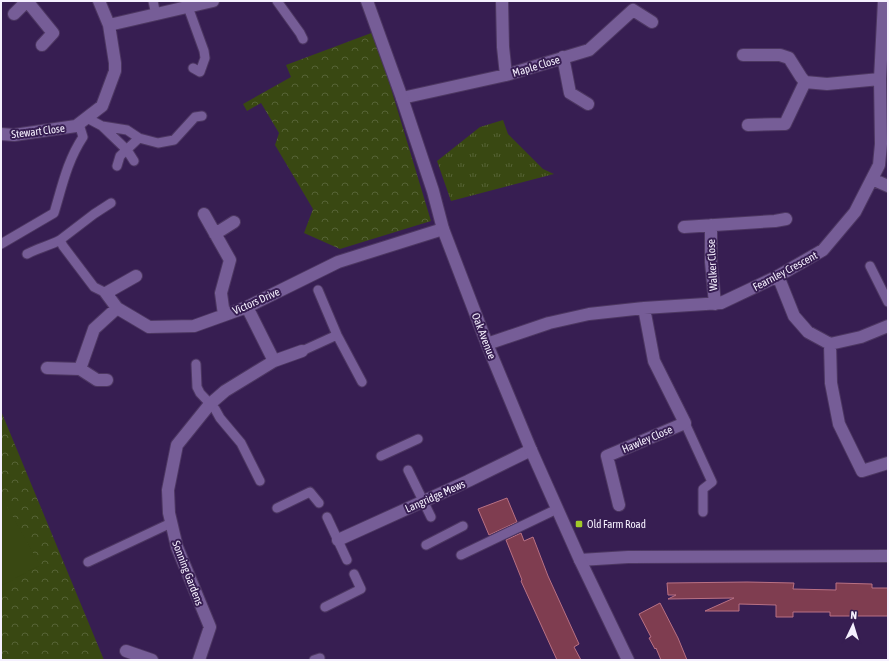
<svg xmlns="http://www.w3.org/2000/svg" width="889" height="661" viewBox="0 0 889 661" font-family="'Asap Condensed',sans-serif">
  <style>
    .grass { fill: url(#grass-tufts) }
    .park { fill: url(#park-crowns) }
    .pitch { fill: #394812 }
    .building { fill: #7f3d50; stroke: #b97184 }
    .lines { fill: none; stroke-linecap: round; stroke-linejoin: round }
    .lane-casing { stroke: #4d3762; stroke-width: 11 }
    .street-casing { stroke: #4d3762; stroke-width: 14 }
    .secondary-casing { stroke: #4d3762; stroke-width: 14 }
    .lane { stroke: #765d97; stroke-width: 9 }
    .street { stroke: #765d97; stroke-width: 12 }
    .secondary { stroke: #765d97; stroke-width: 12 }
    .poi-dot { fill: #a2c928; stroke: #371e52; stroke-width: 1.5 }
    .labels { text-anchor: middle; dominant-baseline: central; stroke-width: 4; stroke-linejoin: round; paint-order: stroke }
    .street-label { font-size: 11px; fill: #f5f0fe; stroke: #371e52 }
    .poi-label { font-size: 11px; fill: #f5f0fe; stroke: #371e52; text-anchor: start }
  </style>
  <defs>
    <pattern id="grass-tufts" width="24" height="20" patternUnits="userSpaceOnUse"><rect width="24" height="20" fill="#394812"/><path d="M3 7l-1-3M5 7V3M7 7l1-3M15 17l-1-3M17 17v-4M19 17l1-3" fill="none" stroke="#566336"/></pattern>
    <pattern id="park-crowns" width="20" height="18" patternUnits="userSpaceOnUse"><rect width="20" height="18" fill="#394812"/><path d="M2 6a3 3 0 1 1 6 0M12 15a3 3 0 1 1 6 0" fill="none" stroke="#566336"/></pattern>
  </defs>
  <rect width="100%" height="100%" fill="#371e52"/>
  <path class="grass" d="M503 120 508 134 543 169 554 174 451 201 437 161 480 127Z"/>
  <path class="park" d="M374 32 431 221 340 249 304 233 313 209 275 145 279 133 261 103 247 111 243 104 291 77 286 65Z
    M1 411 104 660H1Z"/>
  <path class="pitch" d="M1 496 40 565 1 586Z"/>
  <path class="building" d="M507 498 517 522 489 535 478 509Z
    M521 533 524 541 533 537 548 576 579 644 574 647 581 660H557L521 581 522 580 506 540Z
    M747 582 794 583 793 589 836 590V583L872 584V588H888V616H830V612H793V617H776V605L739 604V611H705L734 598 668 599 676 595H668L667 583Z
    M660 603 678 638 687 660H661L656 648 655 649 649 638 651 637 639 614Z"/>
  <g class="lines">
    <defs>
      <path id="lane" d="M153 1 156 15
        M277 1 300 33 303 39
        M188 7 204 51 205 58 200 72 193 68
        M87 118 102 126 127 130 139 138 158 143 174 140 195 117 202 116
        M102 126 127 150 134 161
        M117 166 120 156 139 138
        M1 244 54 213C62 187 67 161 83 137L79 124
        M27 254C38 248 49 246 60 240
        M870 266 888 302
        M318 290 337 335 362 382
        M106 293 94 287 63 246 60 240 94 214 111 203
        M302 351 337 335
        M196 364 197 387 200 393 215 409 220 418 241 443 260 481
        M685 423 712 482 703 489V512
        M381 456 418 439
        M408 470 431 517
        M277 508 310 492 319 503
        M327 517 347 560
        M426 545 463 526
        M461 555 557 509
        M88 562 171 523
        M325 607 361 589 354 574
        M314 660 320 658"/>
      <path id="street" d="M27 1 53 33 42 45
        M502 1 503 47 506 75
        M14 14 27 1
        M109 25 213 1
        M743 55H780L789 58 801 77 805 82
        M563 57 570 93 588 104
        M402 98 506 75 589 50 633 10 652 22
        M748 125 785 124 805 82 827 84 880 79
        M1 134 14 135 76 126 102 106 115 71V63L109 25 99 1
        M872 179 888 186
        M204 214 230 260 221 293 224 315
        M711 225V262L715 304
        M684 227 775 221 786 219
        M215 234 234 222
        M136 276 106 293 117 308 149 327 194 326 247 307 338 262 443 229
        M778 276 794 316 808 332 830 344 861 337 888 326
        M247 307 274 361
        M487 344 549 323 589 314 644 308 721 303 778 276 823 250 855 212 879 165 881 144 880 79 884 1
        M830 344 831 383 839 424 862 471 888 463
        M47 368 80 369 94 329 117 308
        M80 369 97 380H107
        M619 505 607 456 685 423 654 361 644 308
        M338 540 468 481 531 450
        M580 560 628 557 888 556
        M126 651 152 660
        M199 660 210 627 177 547 169 513 168 490 177 445 210 404 225 391 274 361 302 351"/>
      <path id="secondary" d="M367 1 402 98 433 191 443 229 487 344 531 450 580 560 628 660"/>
    </defs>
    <use href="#lane" class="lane-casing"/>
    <use href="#street" class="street-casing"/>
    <use href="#secondary" class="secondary-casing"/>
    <use href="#lane" class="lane"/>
    <use href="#street" class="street"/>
    <use href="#secondary" class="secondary"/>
  </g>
  <rect class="poi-dot" x="575" y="520" width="8" height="8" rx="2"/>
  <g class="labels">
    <g class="street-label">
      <text transform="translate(536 66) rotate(-17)">Maple Close</text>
      <text transform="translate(38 131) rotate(-7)">Stewart Close</text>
      <text transform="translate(712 265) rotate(-93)">Walker Close</text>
      <text transform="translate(785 271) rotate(-28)">Fearnley Crescent</text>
      <text transform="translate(256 301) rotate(-24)">Victors Drive</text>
      <text transform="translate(484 336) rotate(69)">Oak Avenue</text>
      <text transform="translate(647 439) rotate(-23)">Hawley Close</text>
      <text transform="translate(435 496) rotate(-24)">Langridge Mews</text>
      <text transform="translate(188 573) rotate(69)">Sonning Gardens</text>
    </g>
    <g class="poi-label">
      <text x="587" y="524">Old Farm Road</text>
    </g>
  </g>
  <rect width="889" height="661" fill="none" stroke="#f5f0fe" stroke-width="4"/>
  <g transform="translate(853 625) rotate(4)" stroke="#371e52" stroke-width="3" paint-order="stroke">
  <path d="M0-3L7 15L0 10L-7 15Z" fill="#f5f0fe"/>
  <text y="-6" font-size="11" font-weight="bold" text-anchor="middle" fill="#f5f0fe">N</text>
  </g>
</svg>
